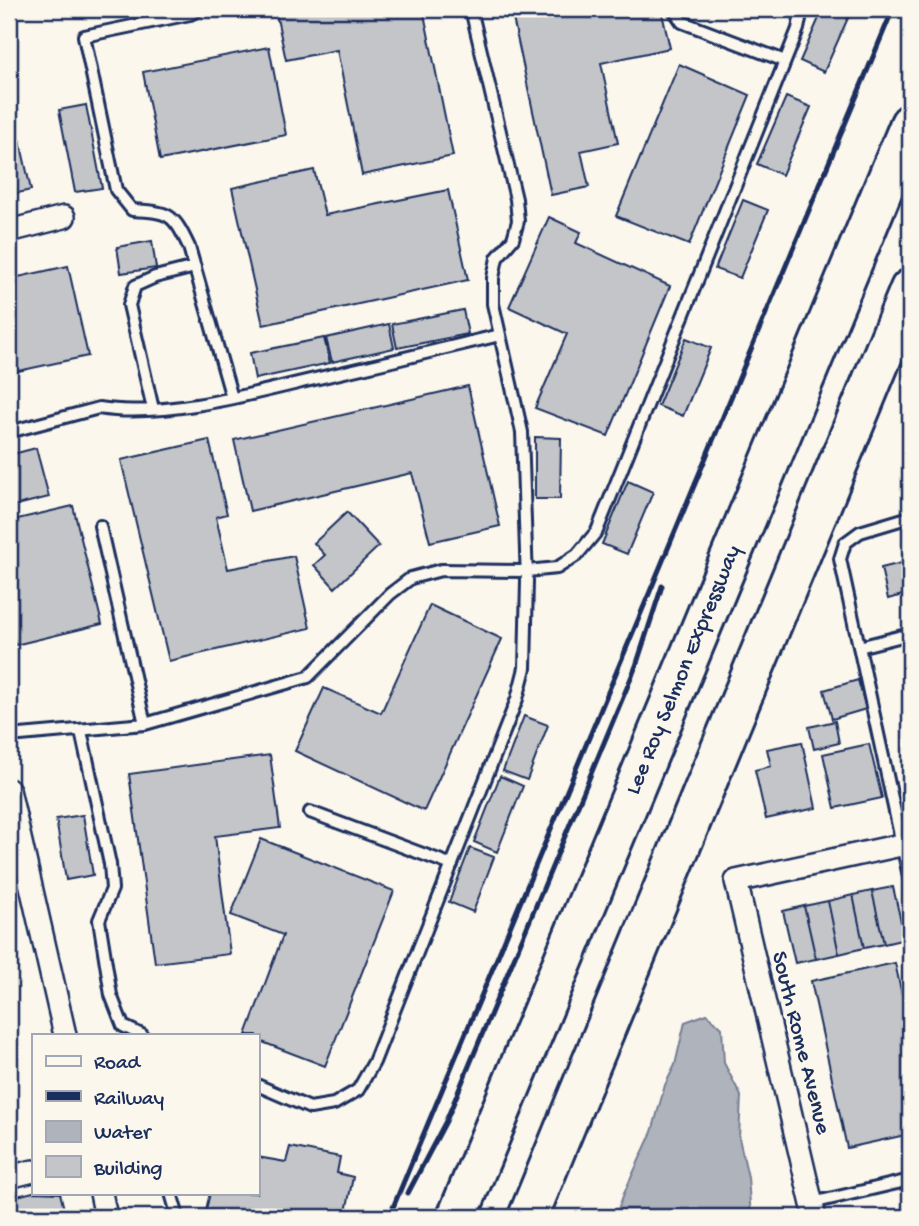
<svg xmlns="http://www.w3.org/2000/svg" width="919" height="1226" viewBox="0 0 919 1226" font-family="'Gochi Hand',sans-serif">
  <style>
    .water { fill: #afb3bb; stroke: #747e96; stroke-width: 2 }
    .building { fill: #c3c5c9; stroke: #1b2f5e; stroke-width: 2 }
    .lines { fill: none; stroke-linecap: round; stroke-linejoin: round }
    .lane-casing { stroke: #1b2f5e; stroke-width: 16 }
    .street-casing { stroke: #1b2f5e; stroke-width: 26 }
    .highway-casing { stroke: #1b2f5e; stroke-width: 44 }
    .lane { stroke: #fbf7ec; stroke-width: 10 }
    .street { stroke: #fbf7ec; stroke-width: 21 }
    .highway { stroke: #fbf7ec; stroke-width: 38 }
    .rail { stroke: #1b2f5e; stroke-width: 5 }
    .labels { text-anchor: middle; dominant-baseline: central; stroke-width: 7; stroke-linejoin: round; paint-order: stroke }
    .street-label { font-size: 23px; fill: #1b2f5e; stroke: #fbf7ec }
  </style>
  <rect width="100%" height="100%" fill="#fbf7ec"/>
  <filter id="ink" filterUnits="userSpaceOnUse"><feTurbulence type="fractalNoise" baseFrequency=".0143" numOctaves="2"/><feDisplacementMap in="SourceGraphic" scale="14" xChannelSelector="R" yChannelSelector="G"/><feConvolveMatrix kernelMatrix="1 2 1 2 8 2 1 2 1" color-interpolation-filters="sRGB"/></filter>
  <g filter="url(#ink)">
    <path class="water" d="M707 1014 722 1028 724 1063 741 1096 739 1138 748 1177 751 1217H615L625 1191 652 1132 665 1085 675 1065 685 1022Z"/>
    <path class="building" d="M275 9H423L453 156 362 175 337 50 286 60Z
      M511 9H661L670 48 601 63 618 143 581 151 589 187 551 195Z
      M823 9H852L824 72 800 61Z
      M269 47 286 135 160 160 143 72Z
      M679 64 750 95 689 245 616 216Z
      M786 97 811 107 782 175 757 164Z
      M86 105 102 188 75 192 59 110Z
      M20 141 31 190 9 195V144Z
      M314 170 325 215 448 190 468 280 263 325 232 188Z
      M743 200 768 210 740 278 715 269Z
      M549 217 581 232 576 243 670 286 608 436 535 408 567 334 509 307Z
      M152 241 156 268 121 273 117 247Z
      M68 266 88 356 9 373V279Z
      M463 310 468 334 397 348 392 324Z
      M389 324 394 348 332 362 326 338Z
      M324 338 330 363 255 379 250 353Z
      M686 338 711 348 683 416 658 406Z
      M468 386 500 526 430 542 412 473 250 511 234 440Z
      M535 437 561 438 560 499H535Z
      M209 440 227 514 216 517 228 569 294 556 310 628 169 661 121 460Z
      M36 448 49 497 9 507V455Z
      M628 481 653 492 627 554 602 544Z
      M73 506 102 624 15 645 9 619V521Z
      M347 512 379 546 335 588 314 565 325 555 314 543Z
      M910 561V593L888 599 881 568Z
      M430 605 502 639 424 811 295 751 324 688 381 713Z
      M858 680 866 709 832 719 824 690Z
      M524 716 548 725 527 780 503 771Z
      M835 721 839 743 814 749 809 727Z
      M802 742 816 808 766 819 755 770 771 766 767 749Z
      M869 744 882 798 835 808 823 754Z
      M270 755 280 828 215 836 230 954 155 963 129 774Z
      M500 776 523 786 497 852 474 842Z
      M83 815 93 875 66 880 56 819Z
      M261 839 394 891 325 1066 257 1040V1035H246L283 935 231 915Z
      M470 848 494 857 473 912 449 902Z
      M893 887 905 939 884 944 872 891Z
      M872 891 884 944 864 948 853 895Z
      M853 895 864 948 839 954 828 901Z
      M828 901 839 954 816 959 804 906Z
      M804 906 816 959 795 963 783 911Z
      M895 963 904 1004 910 1003V1134L847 1148 811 981Z
      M290 1147 340 1157 337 1173 353 1177 345 1217H221L205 1214 210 1193H257V1157L286 1162Z
      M33 1192 60 1193 66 1217H9V1198Z"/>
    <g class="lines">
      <defs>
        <path id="lane" d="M200 9 190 14 84 36 116 190 132 210C170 212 173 213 189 247L232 398
          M673 9 682 22 785 61
          M153 409 129 305 135 286 155 277 195 267
          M9 432 99 408C160 418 245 396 306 381 371 366 435 351 500 335
          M910 517 860 532 845 543 840 559 910 881
          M100 526 145 724
          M859 647 910 634
          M81 731 110 864 112 889 99 920 111 995 123 1026 142 1035
          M9 736 145 724 308 677 390 594 411 578 441 570 527 571 557 568 577 555 597 531 798 29 802 9
          M310 812 452 865
          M257 1085 310 1108 334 1104 358 1090 374 1062 517 699 525 668 527 581 522 432 493 304V278L497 258 513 239 518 221 516 199 471 9
          M171 1193 178 1217
          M812 1203 910 1180"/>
        <path id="street" d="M9 231 64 217
          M9 790 65 1035
          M9 1177 33 1171
          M101 1193 106 1217
          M815 1217 736 881 910 843"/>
        <g id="highway">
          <path id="s1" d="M457 1217 910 124"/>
          <path d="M528 1217 910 289"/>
        </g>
      </defs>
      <use href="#lane" class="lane-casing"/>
      <use href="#street" class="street-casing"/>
      <use href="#highway" class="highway-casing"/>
      <use href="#lane" class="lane"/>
      <use href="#street" class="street"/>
      <use href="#highway" class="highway"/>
      <path class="rail" d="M408 1193 446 1121 636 666 662 586
        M389 1217 893 9"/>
    </g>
  </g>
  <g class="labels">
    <g class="street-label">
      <text stroke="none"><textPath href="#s1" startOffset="592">Lee Roy Selmon Expressway</textPath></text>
      <text transform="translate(800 1043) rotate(76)">South Rome Avenue</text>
    </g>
  </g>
  <rect width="919" height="1226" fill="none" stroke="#fbf7ec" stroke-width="35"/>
  <rect x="18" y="18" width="884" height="1191" fill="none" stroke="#1b2f5e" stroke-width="2.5" filter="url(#ink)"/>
  <rect x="32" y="1034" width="228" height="161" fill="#fbf7ec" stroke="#a1a7b3" stroke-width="2"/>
  <rect x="46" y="1056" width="35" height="10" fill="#fbf7ec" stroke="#a1a7b3" stroke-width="2"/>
  <text x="94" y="1068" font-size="21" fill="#1b2f5e">Road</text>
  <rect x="46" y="1091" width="35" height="10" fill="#1b2f5e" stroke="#a1a7b3" stroke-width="2"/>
  <text x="94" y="1104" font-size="21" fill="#1b2f5e">Railway</text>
  <rect x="46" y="1121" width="35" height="21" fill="#afb3bb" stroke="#a1a7b3" stroke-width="2"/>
  <text x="94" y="1138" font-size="21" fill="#1b2f5e">Water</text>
  <rect x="46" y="1156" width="35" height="21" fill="#c3c5c9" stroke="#a1a7b3" stroke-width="2"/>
  <text x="94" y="1174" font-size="21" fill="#1b2f5e">Building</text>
</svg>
